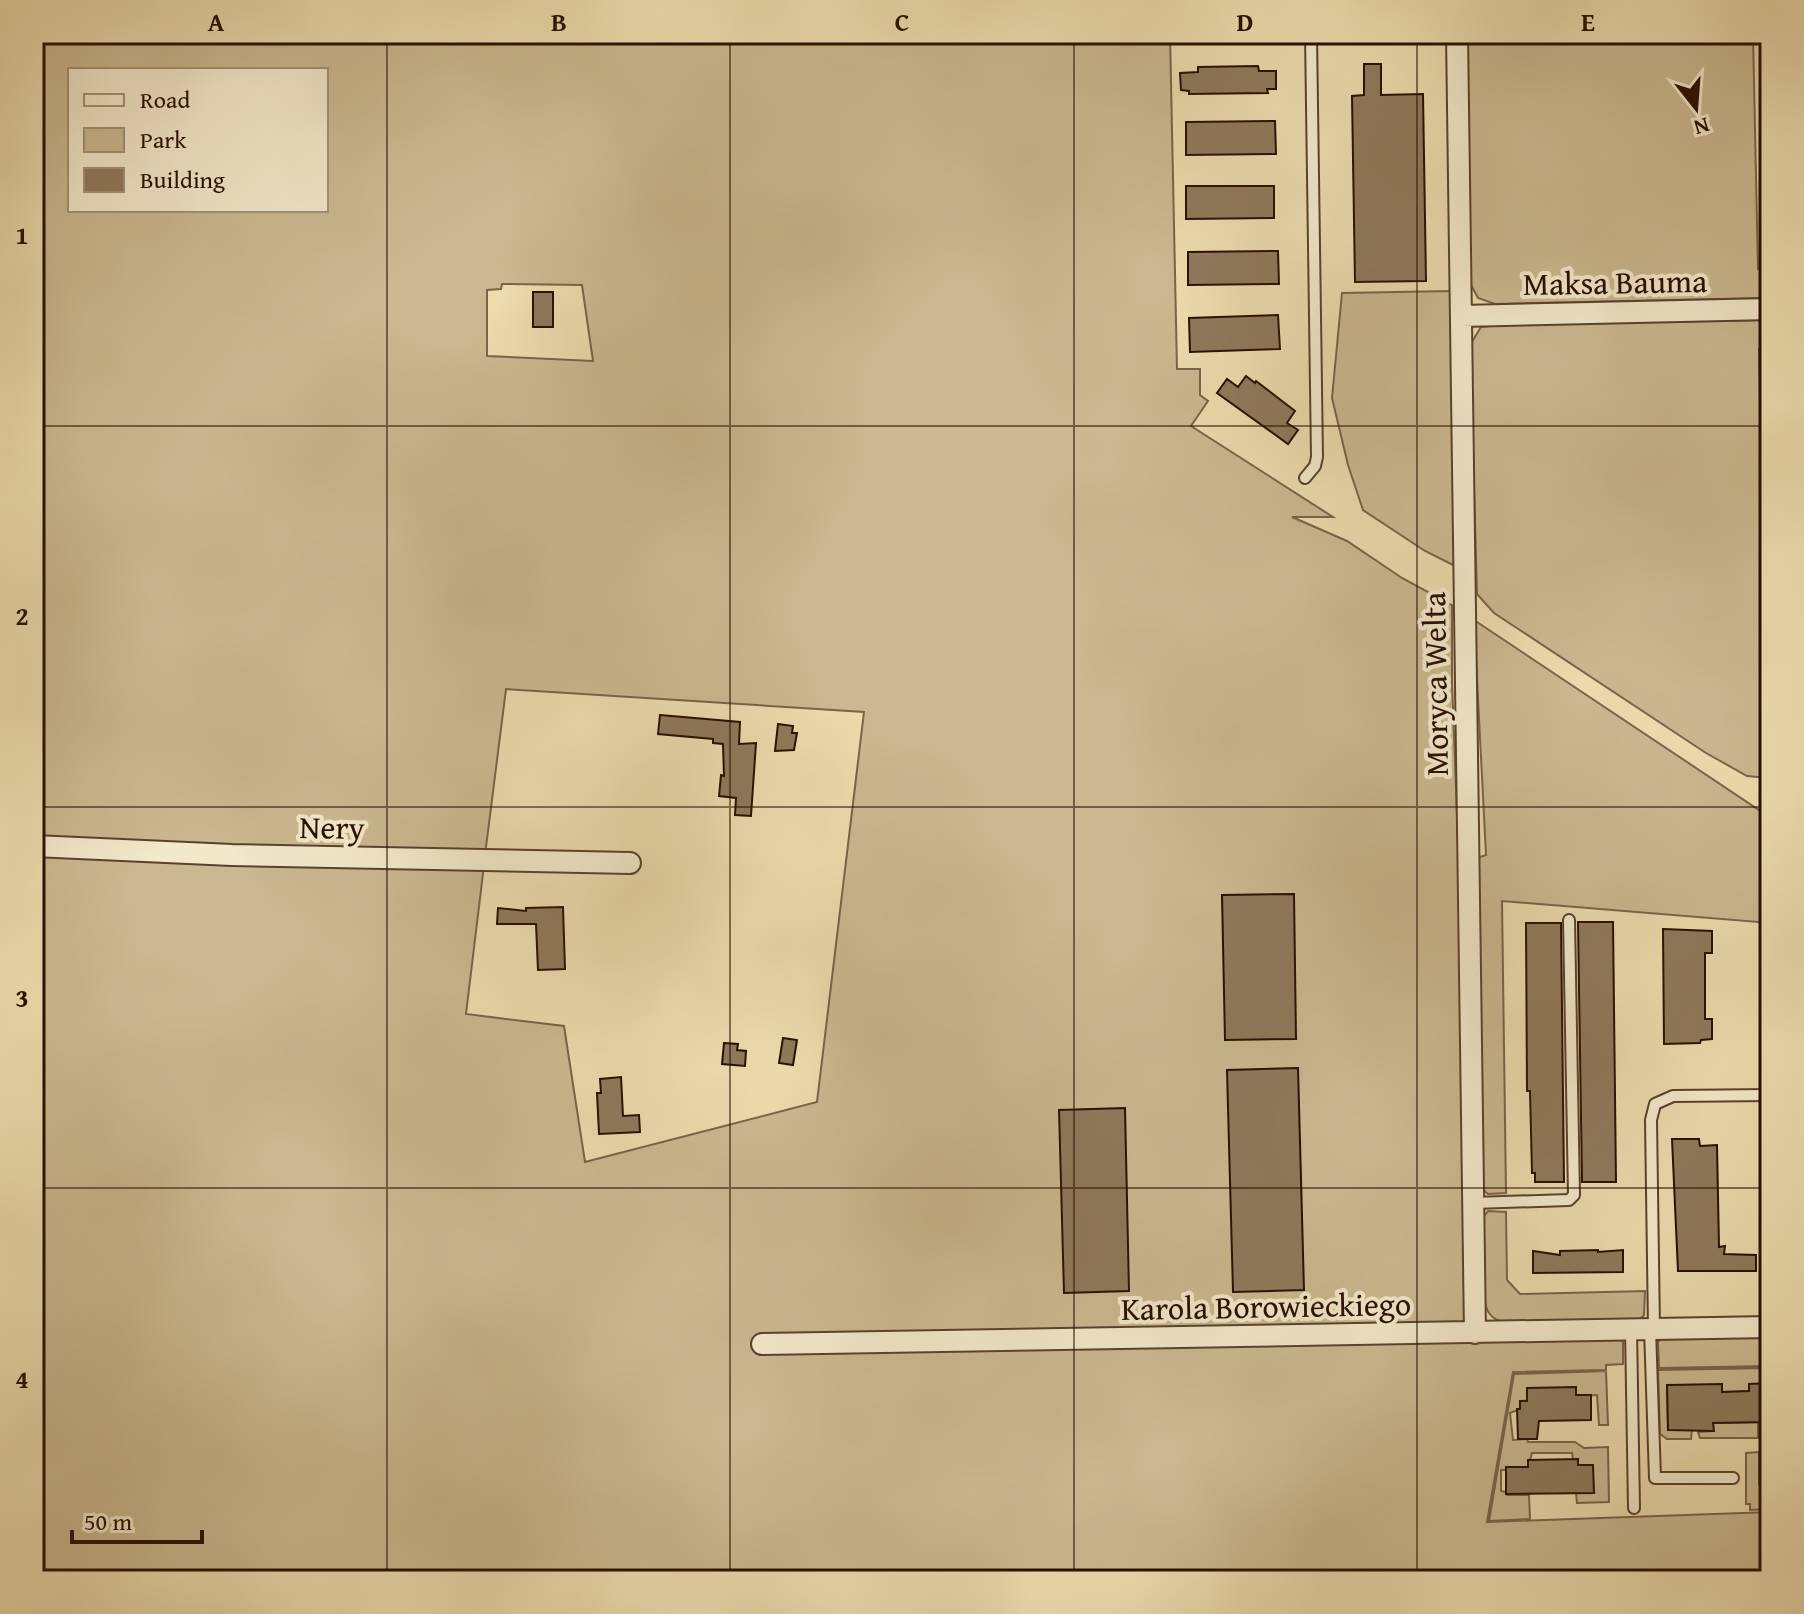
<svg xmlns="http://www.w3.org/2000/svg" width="1804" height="1614" viewBox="0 0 1804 1614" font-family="'Gentium Book Plus',serif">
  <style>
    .green { fill: #cab890; stroke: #7a6349; stroke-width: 2; fill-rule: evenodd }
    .building { fill: #8e795b; stroke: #290e02; stroke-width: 2 }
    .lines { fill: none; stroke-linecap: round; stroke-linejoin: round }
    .service-casing { stroke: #5a412d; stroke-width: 14 }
    .minor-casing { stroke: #5a412d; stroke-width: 24 }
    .service { stroke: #f2e8ca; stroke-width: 10 }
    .minor { stroke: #f2e8ca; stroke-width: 20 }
    .grid { fill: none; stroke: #290e02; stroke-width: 2; stroke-opacity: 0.55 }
    .labels { text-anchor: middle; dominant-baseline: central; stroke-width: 8; stroke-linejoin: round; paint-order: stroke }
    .street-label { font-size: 32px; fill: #290e02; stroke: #f2e8ca }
    .neatline { fill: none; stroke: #290e02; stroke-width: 3 }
    .grid-label { font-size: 26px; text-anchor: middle; font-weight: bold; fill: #290e02 }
  </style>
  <rect width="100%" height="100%" fill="#ebdbad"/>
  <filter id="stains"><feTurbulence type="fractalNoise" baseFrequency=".0025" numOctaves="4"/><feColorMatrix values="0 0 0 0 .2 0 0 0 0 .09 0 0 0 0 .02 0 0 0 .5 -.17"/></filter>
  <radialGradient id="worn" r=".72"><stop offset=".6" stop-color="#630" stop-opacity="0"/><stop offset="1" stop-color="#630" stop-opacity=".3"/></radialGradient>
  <path class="green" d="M34 34H1170L1177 369H1200V395L1208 401 1191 426 1333 517H1292L1347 541 1402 578 1452 605V681L1461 923 1465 1341 1618 1338 1623 1342V1364L1606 1365V1370L1513 1372 1487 1522 1770 1512V1580H34V851L484 865 466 1014 564 1026 585 1162 817 1102 864 712 506 689 485 855 34 841ZM70 70H326V210H70ZM502 284 582 285 593 361 487 356V290L501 289Z
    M1466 34H1753L1758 269 1770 270V298L1495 304 1478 298 1470 283Z
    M1450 291 1455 566 1425 551 1363 510 1348 465 1332 398 1342 293Z
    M1770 320V348L1759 349 1768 778 1747 776 1706 753 1494 613 1477 594 1470 345 1481 327 1500 325Z
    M1474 620 1759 810 1770 813V923L1502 901 1506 1193 1488 1194 1482 1189 1477 858 1486 855Z
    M1488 1211 1506 1212 1507 1280 1520 1294 1645 1291 1644 1315 1639 1321 1505 1323C1499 1321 1493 1319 1489 1313 1477 1294 1483 1241 1483 1217Z
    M1770 1336V1366L1659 1368 1658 1342 1661 1339Z
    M1770 1368V1384H1749V1391L1722 1392 1667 1386 1668 1429H1692L1691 1439H1667L1660 1434 1658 1370Z
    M1606 1371 1608 1425H1599L1597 1395 1520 1401V1409L1510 1413 1513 1440 1527 1439 1528 1442H1575L1584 1448 1608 1447 1609 1502 1577 1503 1576 1493 1594 1492 1573 1459 1572 1453H1532L1528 1467H1506V1470H1501V1491L1506 1492 1507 1495H1529L1530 1519 1489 1521 1514 1374Z
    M1758 1422V1438H1700L1698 1432 1713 1431V1423Z
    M1759 1452V1484H1770V1509L1750 1510V1504H1746V1453Z"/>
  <path class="building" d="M1364 64H1381V95L1423 94 1426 281 1355 282 1352 96 1364 95Z
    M1258 66 1259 71H1276V89H1267L1268 93 1189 94V91L1181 90 1180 73 1198 72V67Z
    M1275 121 1276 154 1186 155V122Z
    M1186 186H1274V218L1186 219Z
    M1278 251 1279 284 1188 285V252Z
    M533 292H553V327H533Z
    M1278 315 1280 349 1190 352 1189 318Z
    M1246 376 1255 383 1256 381 1295 411 1287 423 1298 430 1288 444 1217 393 1227 379 1238 387Z
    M660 715 740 722 739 744 756 743 751 816 735 815 736 798 719 796 721 775 724 776 723 744 713 743V739L658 734Z
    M778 724 793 726 792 733H797L794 750 775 751Z
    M1294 894 1296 1039 1225 1040 1222 895Z
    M563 907 565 969 538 970 536 924H497L498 908 526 911V908Z
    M1578 922H1613L1616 1182H1582Z
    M1526 923H1561L1564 1182H1535V1173H1532L1530 1091H1527Z
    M1663 929 1712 931V953H1705V1019H1712V1039L1701 1040 1700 1043 1664 1044Z
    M783 1038 797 1040 793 1065 779 1063Z
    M724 1043 738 1044 737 1050 746 1051 745 1066 722 1064Z
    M1298 1068 1304 1290 1233 1292 1227 1070Z
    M621 1077 623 1116 639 1115 640 1132 599 1134 597 1093H601L600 1079Z
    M1125 1108 1129 1291 1064 1293 1059 1110Z
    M1672 1139H1699L1700 1146 1717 1145 1719 1247 1725 1246 1724 1254 1756 1255V1271H1678Z
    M1598 1250V1252L1623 1250V1272L1533 1273V1251L1560 1255V1251Z
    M1770 1383V1422L1713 1423 1714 1431 1668 1430 1667 1385 1722 1384V1392L1749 1391V1384Z
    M1576 1387V1395H1591V1420L1539 1421 1537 1439H1518L1517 1409H1520V1401H1527V1388Z
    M1578 1459V1465H1593L1594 1493 1506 1494V1467H1528V1460Z"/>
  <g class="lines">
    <defs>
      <path id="service" d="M1305 478 1315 466 1317 457 1311 34
        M1473 1203 1569 1200 1574 1195 1569 920
        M1631 1329 1634 1508
        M1650 1329 1655 1478H1733
        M1654 1329 1651 1120 1655 1104 1673 1096 1770 1095"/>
      <path id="minor" d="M1457 34 1475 1333
        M1461 316 1770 309
        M34 846 232 855 630 863
        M762 1344 1770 1327"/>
    </defs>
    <use href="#service" class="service-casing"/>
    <use href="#minor" class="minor-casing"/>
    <use href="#service" class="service"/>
    <use href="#minor" class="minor"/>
  </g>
  <path class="grid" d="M387 34V1580M730 34V1580M1074 34V1580M1417 34V1580M34 426H1770M34 807H1770M34 1188H1770"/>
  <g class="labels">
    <g class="street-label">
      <text transform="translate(1615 282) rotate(-1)">Maksa Bauma</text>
      <text transform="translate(1435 684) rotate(-91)">Moryca Welta</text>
      <text transform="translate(332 827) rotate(1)">Nery</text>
      <text transform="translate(1266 1306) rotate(-1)">Karola Borowieckiego</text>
    </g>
  </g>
  <rect width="1804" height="1614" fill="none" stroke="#ebdbad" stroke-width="88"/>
  <rect x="68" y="68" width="260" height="144" fill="#f2e8ca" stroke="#a2917a" stroke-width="2"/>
  <rect x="84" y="94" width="40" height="12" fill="#f2e8ca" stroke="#a2917a" stroke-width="2"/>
  <text x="140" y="108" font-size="24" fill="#290e02">Road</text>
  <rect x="84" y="128" width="40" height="24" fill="#cab890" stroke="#a2917a" stroke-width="2"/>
  <text x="140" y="148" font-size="24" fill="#290e02">Park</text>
  <rect x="84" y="168" width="40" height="24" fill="#8e795b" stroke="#a2917a" stroke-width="2"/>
  <text x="140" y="188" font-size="24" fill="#290e02">Building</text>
  <g transform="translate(1696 108) rotate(163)" stroke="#f2e8ca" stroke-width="6" paint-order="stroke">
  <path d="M0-6L14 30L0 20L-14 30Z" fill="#290e02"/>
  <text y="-12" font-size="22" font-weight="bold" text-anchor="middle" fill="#290e02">N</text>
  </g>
  <path d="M72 1530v12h130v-12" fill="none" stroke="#290e02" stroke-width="4"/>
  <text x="84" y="1530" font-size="24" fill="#290e02" stroke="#f2e8ca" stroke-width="6" paint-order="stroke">50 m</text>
  <rect x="44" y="44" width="1716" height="1526" class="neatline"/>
  <g class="grid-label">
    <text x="216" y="31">A</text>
    <text x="559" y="31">B</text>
    <text x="902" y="31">C</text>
    <text x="1245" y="31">D</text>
    <text x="1588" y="31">E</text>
    <text x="22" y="244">1</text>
    <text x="22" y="625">2</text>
    <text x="22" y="1007">3</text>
    <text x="22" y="1388">4</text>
  </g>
  <rect width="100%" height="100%" filter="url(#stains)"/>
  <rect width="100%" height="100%" fill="url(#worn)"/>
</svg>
